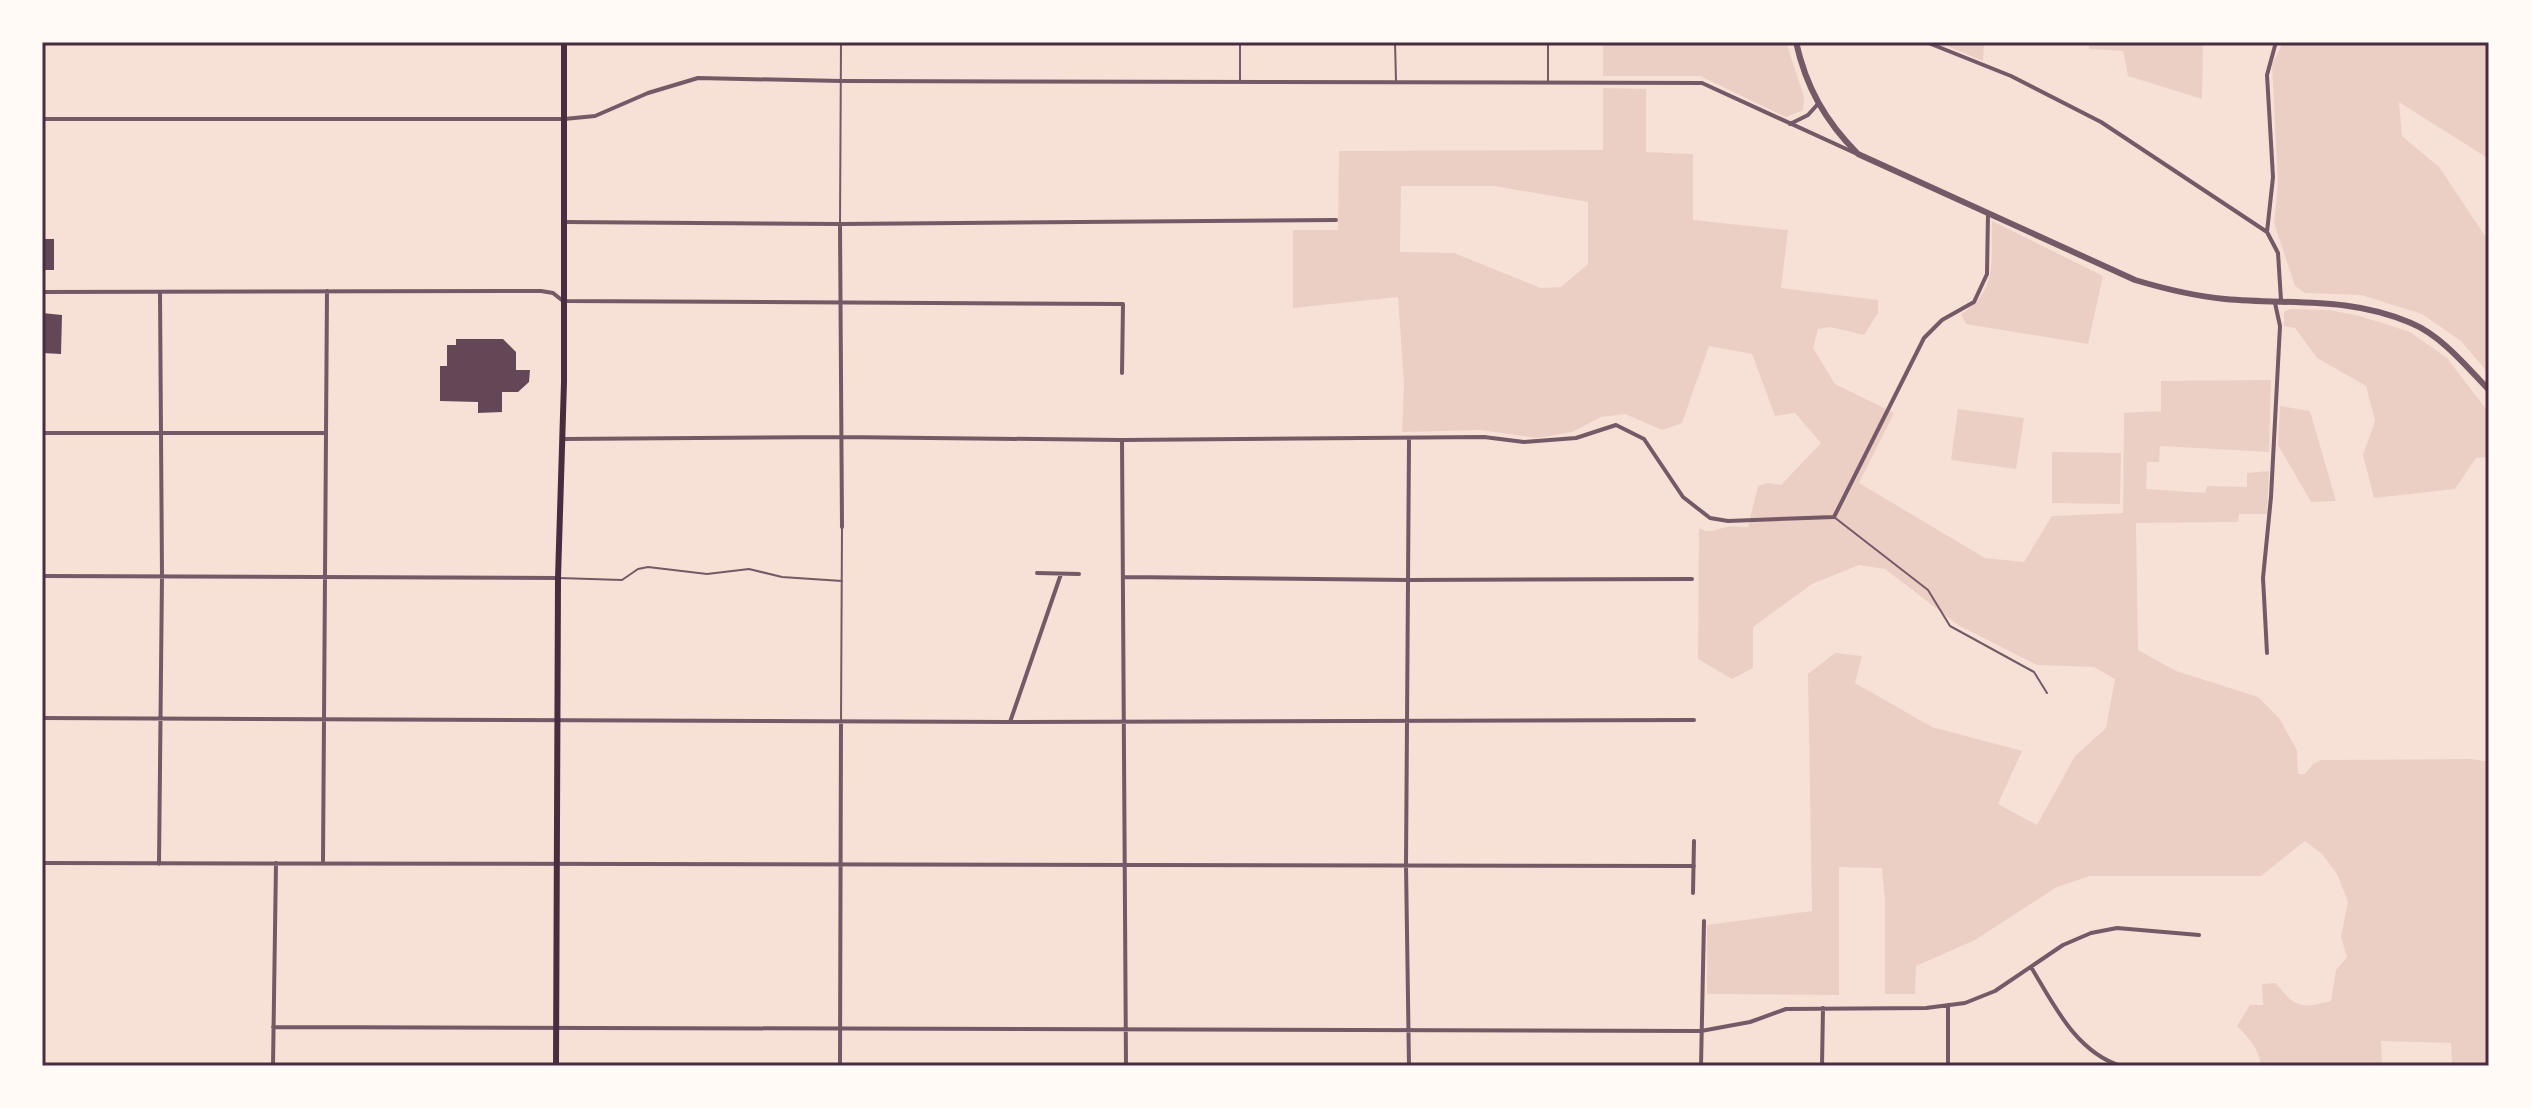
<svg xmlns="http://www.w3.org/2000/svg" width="2531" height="1108" viewBox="0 0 2531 1108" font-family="Mulish,sans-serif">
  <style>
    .green { fill: #ebcfc5; fill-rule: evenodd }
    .building { fill: #644757 }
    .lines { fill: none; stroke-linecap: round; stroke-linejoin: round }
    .service { stroke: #755966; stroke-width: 2 }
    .minor { stroke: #755966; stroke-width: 4 }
    .tertiary { stroke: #755966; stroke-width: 6 }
    .secondary { stroke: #4a2c40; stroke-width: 6 }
    .neatline { fill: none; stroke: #4a2c40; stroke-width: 3 }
  </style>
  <rect width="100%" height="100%" fill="#f7e1d7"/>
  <path class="green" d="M1603 42H1786L1804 97 1803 110 1786 117 1700 76H1603Z
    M1938 42H1984L1983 61Z
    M2089 42H2203L2202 99 2128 76 2123 51 2089 49Z
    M2283 42H2489V159L2399 102 2402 136 2440 168 2489 242V374L2461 341 2422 314 2361 295 2305 293 2295 286 2274 223 2278 184 2272 65Z
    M1603 88 1646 89V152L1693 154V220L1788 230 1781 288 1878 300V313L1864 335 1830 327 1818 329 1813 348 1835 384 1894 413 1859 483 1985 558 2024 562 2052 516 2123 513 2124 413 2161 411V381L2271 380 2269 452 2160 446 2159 462H2147L2146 489 2205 493 2207 486 2247 487V473L2269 471 2267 514H2239L2238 522 2136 523 2138 650 2176 671 2258 697 2279 718 2297 750 2298 774H2305L2313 764 2321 760 2472 759 2489 762V1066H2452L2451 1043 2381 1041 2382 1066H2261C2259 1049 2249 1038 2237 1026L2250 1005H2263L2262 984 2276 983C2295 1008 2301 1009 2331 1001L2336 970 2347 957 2341 937 2348 902 2337 874 2322 854 2305 841 2261 876H2090L2057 887 1975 940 1916 966 1915 994H1885V901L1882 868 1839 867V995L1707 994V925L1812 911 1808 674 1835 653 1862 656 1855 683 1932 727 2022 751 1998 804 2037 825 2075 756 2106 728 2115 679 2094 667 2037 665 1958 625 1885 569 1859 565 1812 584 1753 627V668L1732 679 1698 659 1699 528C1711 534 1714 530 1726 527 1732 526 1741 527 1748 527L1758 486 1768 483 1781 485 1821 443 1795 413 1775 416 1752 354 1709 346 1682 423 1662 430 1625 414 1601 417 1572 432 1537 438 1481 430 1402 432 1404 384 1398 297 1293 308V230H1338L1339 151 1603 150ZM1401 186H1494L1588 202V264L1561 287 1541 288 1454 253 1400 252Z
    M1992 221 2103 276 2088 344 1966 324 1961 314C1998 291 1991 260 1992 221Z
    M2290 309 2330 310 2360 316 2410 332 2447 358 2489 413V457L2476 458 2455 489 2374 498 2363 455 2375 421 2366 386 2317 358 2295 328 2284 326V312Z
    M2280 406 2310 411 2336 501 2311 502 2278 445Z
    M1958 409 2024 418 2016 469 1951 460Z
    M2052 452 2121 453 2120 504 2052 503Z"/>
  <path class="building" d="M42 239H54V270H42Z
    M42 313 62 315 61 354 42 353Z
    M456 339H503L516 352V370H530L529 382 518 392H502V412L478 413V402L440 401V366H447V345H456Z"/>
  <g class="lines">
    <path class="service" d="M1240 42V81
      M1395 42 1396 81
      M1548 42V81
      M840 224 841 42
      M1834 517 1928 590 1950 626 2034 672 2047 693
      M559 578 622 580 638 569 648 567 707 574 749 569 782 577 842 581
      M841 721 842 528"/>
    <path class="minor" d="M1926 42 2011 76 2101 122 2267 232 2278 253 2281 300
      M42 119H564L595 116 648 93 698 78 841 81 1702 83 1855 153
      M1790 124 1808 115 1817 105
      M564 222 840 224 1336 220
      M840 224 842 527
      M2267 232 2273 177 2267 75 2276 42
      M42 292 541 291 553 293 563 301 1123 304 1122 373
      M42 433H324
      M563 439 841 437 1122 440 1484 437 1524 442 1576 438 1616 425 1644 439 1683 497 1710 518 1728 521 1834 517 1924 338 1942 320 1974 302 1987 274 1988 213
      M1122 440 1126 1066
      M1037 573 1079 574
      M42 576 558 578
      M1124 577 1408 580 1692 579
      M2267 653 2263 578 2271 497 2280 326 2275 303
      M42 718 1010 722 1694 720
      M1010 722 1061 574
      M42 863 1694 866
      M323 863 327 291
      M159 864 162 575 160 293
      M1693 893 1694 841
      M2031 967C2054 1005 2076 1052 2121 1066
      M1948 1005V1066
      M273 1027 1701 1031 1750 1022 1786 1009 1926 1008 1965 1003 1995 991 2063 945 2091 933 2117 928 2199 935
      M273 1066 276 863
      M840 1066 841 721
      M1409 1066 1406 865 1409 440
      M1701 1066 1704 921
      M1822 1066 1823 1008"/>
    <path class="tertiary" d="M1796 42C1806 87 1825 121 1858 154L2135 280C2165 289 2194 296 2225 299 2291 305 2347 296 2411 323 2442 336 2467 367 2489 390"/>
    <path class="secondary" d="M556 1066 558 578 564 382V42"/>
  </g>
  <rect width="2531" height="1108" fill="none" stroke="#fffaf5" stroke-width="88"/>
  <rect x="44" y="44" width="2443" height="1020" class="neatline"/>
</svg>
